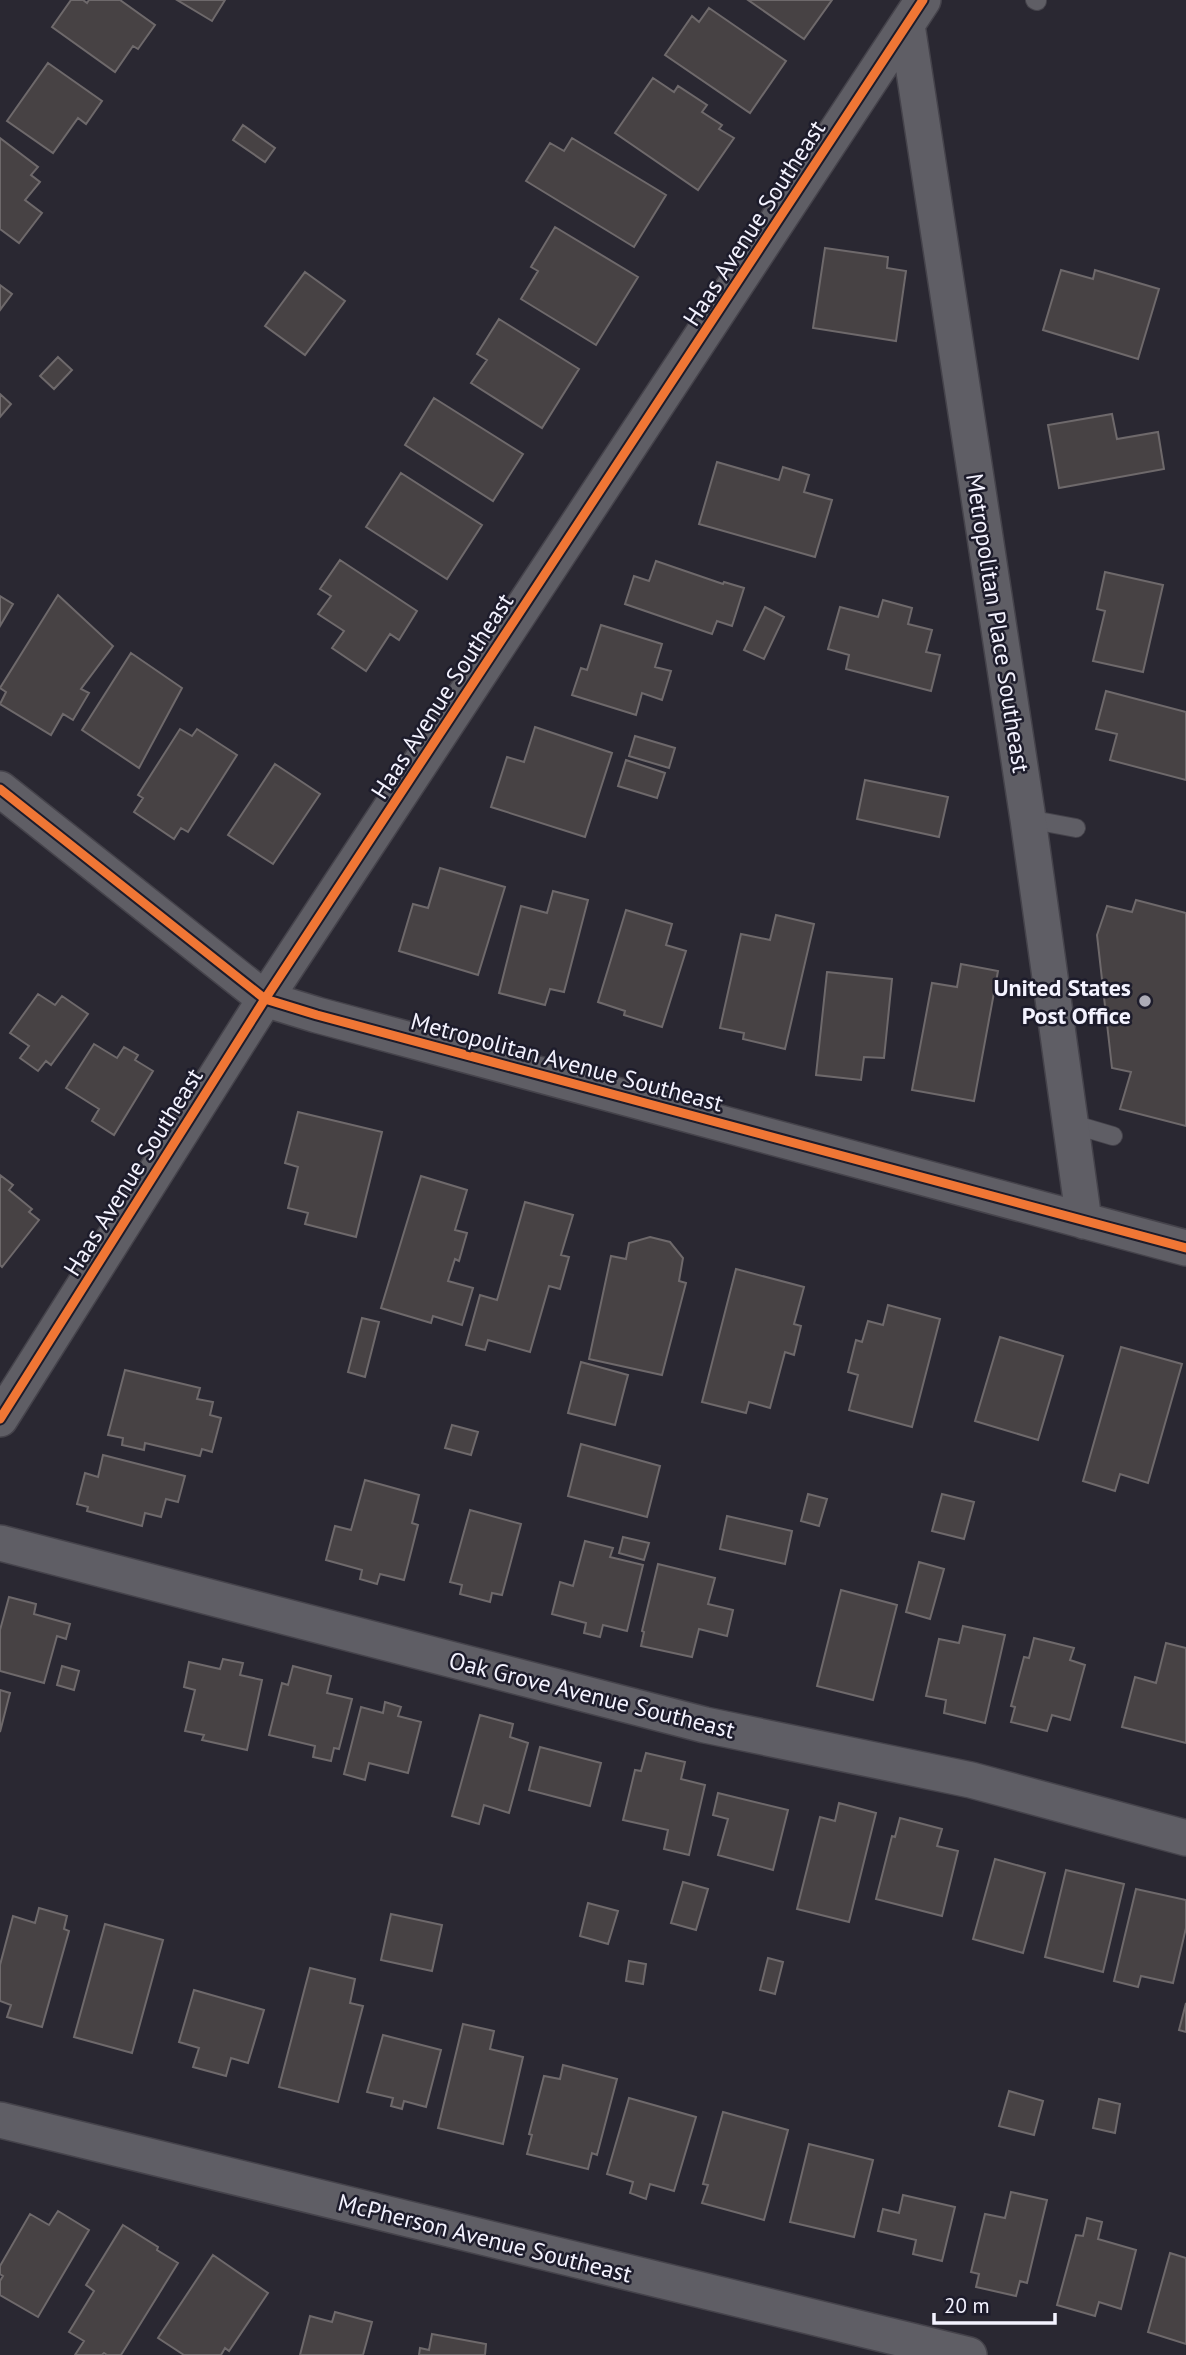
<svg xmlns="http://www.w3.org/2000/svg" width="1186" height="2355" viewBox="0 0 1186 2355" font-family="'PT Sans',sans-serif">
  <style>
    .building { fill: #474244; stroke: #6e696b; stroke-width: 2 }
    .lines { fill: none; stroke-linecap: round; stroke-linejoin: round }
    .service-casing { stroke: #45434b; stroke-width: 20 }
    .minor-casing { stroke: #45434b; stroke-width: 38 }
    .service { stroke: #5f5e65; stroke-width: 18 }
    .minor { stroke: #5f5e65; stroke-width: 35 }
    .cycleway-casing { stroke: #1d1c2b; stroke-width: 13 }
    .cycleway { stroke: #f07635; stroke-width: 9 }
    .poi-dot { fill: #adacb7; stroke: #1d1c2b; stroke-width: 2.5 }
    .labels { text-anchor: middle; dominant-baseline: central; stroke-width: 5; stroke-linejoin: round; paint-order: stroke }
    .street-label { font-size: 24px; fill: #f4f3ff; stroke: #1d1c2b }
    .poi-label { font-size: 24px; font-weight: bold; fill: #f4f3ff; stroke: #1d1c2b; text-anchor: end }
  </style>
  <rect width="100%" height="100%" fill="#2a2832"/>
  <path class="building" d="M71 0H83L87 3 89 0H120L155 25 138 49 133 46 115 72 52 27Z
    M177 0H225L212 21Z
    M748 0H832L804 39Z
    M709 8 786 61 750 113 665 55 692 16 699 22Z
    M48 63 102 101 86 124 78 118 53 153 7 121Z
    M653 78 674 92 678 86 707 105 702 112 722 125 719 129 734 138 698 190 615 133Z
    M243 125 275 148 265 162 233 140Z
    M0 138 38 167 31 175 40 182 25 200 42 213 19 243 0 229Z
    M572 138 666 195 634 247 526 181 550 143 564 151Z
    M555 227 638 277 596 345 521 299 538 271 531 267Z
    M825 248 888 257 887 268 906 271 896 341 813 328Z
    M1061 270 1093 279 1095 270 1159 289 1138 359 1043 330Z
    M305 272 345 301 305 355 265 326Z
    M0 285 12 294 0 310Z
    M499 319 579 369 542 428 471 383 487 360 477 354Z
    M58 357 72 370 54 389 40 376Z
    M0 394 11 404 0 417Z
    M434 398 523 454 493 501 405 445Z
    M1112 414 1117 439 1158 432 1164 469 1059 488 1048 425Z
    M717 462 779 480 783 467 809 475 804 492 832 500 815 557 699 524Z
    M401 473 482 525 447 579 366 527Z
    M340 560 417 611 399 640 390 634 366 671 332 648 344 631 318 614 331 596 320 589Z
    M656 561 723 584 724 582 744 588 732 626 717 621 712 634 625 604 634 576 649 581Z
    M1105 572 1163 585 1143 672 1093 661 1105 611 1097 609Z
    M58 595 113 646 81 689 89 693 73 720 63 714 51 735 0 704 6 692 0 688Z
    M0 596 13 604 0 626Z
    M883 600 912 608 908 624 932 630 926 652 940 655 931 691 846 669 849 655 828 649 840 607 878 617Z
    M765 607 784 617 764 659 744 650Z
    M601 625 662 644 655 667 671 671 662 700 642 693 636 715 572 695 581 668 587 670Z
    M131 653 182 688 139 768 82 730Z
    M1106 691 1186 712V780L1110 760 1117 734 1096 729Z
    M535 727 612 753 585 837 491 807 507 757 524 762Z
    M180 729 192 736 197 729 237 755 188 832 181 828 174 839 134 812 143 798 138 795Z
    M635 736 675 748 669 768 629 756Z
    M626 760 665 773 657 798 618 786Z
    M275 764 320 794 273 864 228 835Z
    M865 780 948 797 939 837 857 819Z
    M440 868 505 887 478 975 399 951 413 904 428 908Z
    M553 891 588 900 564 992 550 989 545 1005 499 993 521 906 547 913Z
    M1136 900 1186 913V1126L1120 1109 1131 1072 1112 1068 1097 935 1107 906 1132 912Z
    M626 910 672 924 666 945 686 951 662 1027 624 1015 625 1011 598 1002Z
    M776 915 814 924 785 1049 743 1039 744 1033 720 1028 741 934 770 940Z
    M961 964 998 971 974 1101 912 1090 932 983 957 987Z
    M827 972 892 979 884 1058 864 1057 861 1080 816 1075Z
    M38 994 55 1005 62 996 88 1014 51 1065 46 1061 38 1071 20 1058 29 1046 10 1033Z
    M94 1044 117 1058 124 1047 138 1055 135 1060 153 1071 114 1135 92 1121 99 1109 66 1088Z
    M298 1112 382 1132 356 1237 305 1224 308 1213 288 1208 298 1167 285 1163Z
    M0 1175 13 1185 9 1190 32 1209 29 1212 39 1220 2 1267 0 1265Z
    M421 1176 467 1190 455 1230 467 1233 459 1261 455 1259 448 1281 473 1288 462 1325 433 1316 431 1323 381 1308Z
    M525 1202 573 1215 561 1255 569 1257 560 1289 549 1286 530 1352 488 1340 485 1350 466 1345 480 1295 497 1300Z
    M650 1237 670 1242 683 1258 679 1281 686 1283 662 1375 589 1359 611 1256 626 1259 629 1243Z
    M736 1269 804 1287 794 1324 801 1326 794 1355 785 1352 770 1408 749 1402 746 1413 702 1402Z
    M888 1305 940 1319 912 1427 849 1410 858 1375 848 1372 856 1340 862 1342 868 1321 883 1325Z
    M362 1318 379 1322 365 1377 348 1372Z
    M1000 1337 1063 1356 1038 1440 975 1421Z
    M1121 1347 1182 1364 1148 1483 1120 1474 1115 1491 1083 1481Z
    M581 1362 628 1375 615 1425 568 1413Z
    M125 1370 200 1388 197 1399 213 1402 210 1415 221 1418 212 1452 202 1449 200 1456 145 1443 144 1450 122 1445 123 1438 108 1435Z
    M452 1425 478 1432 471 1455 445 1448Z
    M581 1444 660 1466 647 1517 568 1496Z
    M103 1455 185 1476 178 1502 166 1499 161 1517 145 1513 142 1526 87 1511 88 1507 77 1504 85 1473 98 1477Z
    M365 1480 419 1495 412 1523 418 1525 404 1580 380 1574 377 1584 360 1579 362 1570 326 1560 335 1526 351 1530Z
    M808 1494 827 1499 819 1526 801 1521Z
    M942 1494 974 1502 964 1539 932 1531Z
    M470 1510 521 1524 502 1595 492 1593 490 1602 460 1594 462 1585 450 1582Z
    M727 1516 792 1531 785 1564 720 1549Z
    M623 1537 649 1543 644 1560 619 1553Z
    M585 1541 613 1548 610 1557 643 1565 627 1631 603 1625 600 1637 584 1633 586 1623 552 1614 560 1582 573 1586Z
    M919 1562 944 1569 930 1619 906 1612Z
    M658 1564 715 1578 708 1604 733 1610 727 1636 699 1629 692 1657 641 1646 644 1632 642 1631Z
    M841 1590 897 1605 873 1700 817 1686Z
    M9 1597 36 1604 34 1614 70 1624 66 1639 57 1636 44 1683 0 1671V1630Z
    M963 1626 1005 1635 985 1723 944 1713 946 1700 926 1696 939 1639 959 1643Z
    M1034 1638 1074 1648 1070 1660 1085 1665 1070 1720 1052 1715 1047 1731 1011 1722 1015 1707 1011 1706 1024 1657 1029 1658Z
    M1166 1643 1186 1648V1743L1122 1727 1135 1677 1156 1683Z
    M223 1659 243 1663 240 1675 262 1680 247 1750 202 1740 204 1735 185 1731 195 1690 184 1687 189 1662 220 1669Z
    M62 1666 79 1671 74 1690 57 1685Z
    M293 1666 331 1676 327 1693 352 1699 339 1749 334 1748 331 1761 313 1757 315 1746 269 1735 282 1683 288 1685Z
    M0 1690 10 1693 0 1732Z
    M385 1702 401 1707 398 1716 421 1722 408 1773 369 1763 365 1780 344 1774 361 1707 383 1713Z
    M480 1715 513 1724 510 1737 528 1743 509 1813 484 1805 479 1824 452 1816Z
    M540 1747 601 1763 590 1806 529 1790Z
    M646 1753 685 1762 681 1779 705 1785 689 1855 664 1849 668 1830 623 1820 635 1770 641 1771Z
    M718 1793 788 1810 773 1870 718 1855 728 1819 713 1815Z
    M839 1803 876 1813 849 1922 797 1909 820 1817 835 1821Z
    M900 1818 942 1829 937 1846 958 1851 942 1916 876 1899 892 1836 895 1837Z
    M995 1859 1045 1873 1023 1953 973 1939Z
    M1066 1870 1124 1884 1103 1972 1045 1957Z
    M683 1882 708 1889 696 1930 671 1923Z
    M1136 1889 1186 1900V1928L1173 1983 1141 1976 1138 1987 1114 1981Z
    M588 1903 618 1911 608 1944 580 1936Z
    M39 1908 67 1916 64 1929 69 1931 42 2027 7 2017 11 2005 0 2001V1965L13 1916 35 1923Z
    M391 1914 442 1925 432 1971 381 1960Z
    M105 1924 163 1940 132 2053 74 2037Z
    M768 1958 783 1962 775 1994 760 1990Z
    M629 1961 646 1964 643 1984 626 1981Z
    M310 1968 355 1979 350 2003 363 2006 338 2102 279 2087Z
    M194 1990 264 2010 248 2063 231 2058 226 2076 193 2067 199 2048 179 2042Z
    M1186 2003V2032L1179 2030Z
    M463 2024 494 2031 490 2049 523 2057 503 2144 438 2128Z
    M383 2035 441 2050 426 2107 404 2101 402 2109 391 2106 393 2098 367 2092Z
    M563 2065 617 2079 597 2155 592 2153 588 2169 527 2154 532 2135 529 2134 544 2076 560 2079Z
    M1009 2091 1043 2101 1034 2135 999 2126Z
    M629 2098 696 2117 674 2191 650 2184 646 2199 630 2193 633 2182 607 2174Z
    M1099 2099 1120 2104 1115 2133 1093 2128Z
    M723 2112 788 2130 764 2220 702 2203 708 2185 703 2184Z
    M809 2144 873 2160 854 2237 790 2222Z
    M1011 2192 1047 2200 1027 2283 1020 2281 1016 2296 976 2287 979 2274 971 2272 985 2214 1005 2218Z
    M903 2195 955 2207 942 2261 913 2254 916 2240 878 2231 883 2209 899 2213Z
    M58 2211 89 2230 38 2317 0 2295V2281L3 2276 0 2274V2266L30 2214 49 2225Z
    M1087 2218 1102 2222 1098 2239 1136 2250 1121 2309 1099 2302 1095 2316 1057 2305 1076 2235 1083 2236Z
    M123 2225 158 2247 157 2250 178 2263 121 2355H107L104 2353 102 2355H75L84 2341 69 2332 94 2291 86 2285Z
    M1170 2253 1186 2258V2344L1148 2332Z
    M213 2255 268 2293 229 2351 225 2348 221 2355H184L158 2338Z
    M335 2312 372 2322 363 2355H300L310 2316 332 2322Z
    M432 2334 486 2344 485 2355H419L420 2348 429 2350Z"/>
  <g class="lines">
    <defs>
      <path id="service" d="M1035 0 1037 1
        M1028 819 1076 828
        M1069 1123 1113 1136"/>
      <path id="minor" d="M907 25 1028 819 1084 1221
        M0 789 265 999 317 1015 1186 1248
        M0 1419 265 999 923 0
        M0 1543 705 1725 971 1780 1186 1838
        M0 2120 969 2355"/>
    </defs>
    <use href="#service" class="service-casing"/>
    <use href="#minor" class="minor-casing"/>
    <use href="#service" class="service"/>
    <use href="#minor" class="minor"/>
    <defs>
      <path id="cycleway" d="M0 789 265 999 317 1015 1186 1248
        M0 1419 265 999 923 0"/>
    </defs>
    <use href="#cycleway" class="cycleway-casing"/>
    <use href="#cycleway" class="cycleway"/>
  </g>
  <circle class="poi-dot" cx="1145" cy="1001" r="7"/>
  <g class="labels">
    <g class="street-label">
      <text transform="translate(754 223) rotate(-57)">Haas Avenue Southeast</text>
      <text transform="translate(998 623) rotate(81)">Metropolitan Place Southeast</text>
      <text transform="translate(442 696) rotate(-57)">Haas Avenue Southeast</text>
      <text transform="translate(567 1062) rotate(15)">Metropolitan Avenue Southeast</text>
      <text transform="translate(133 1172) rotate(-58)">Haas Avenue Southeast</text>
      <text transform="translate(592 1695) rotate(14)">Oak Grove Avenue Southeast</text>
      <text transform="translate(485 2238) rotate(14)">McPherson Avenue Southeast</text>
    </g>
    <g class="poi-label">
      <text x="1131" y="987">United States<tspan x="1131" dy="28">Post Office</tspan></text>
    </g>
  </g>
  <path d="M934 2313v10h121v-10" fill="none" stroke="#f4f3ff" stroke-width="3.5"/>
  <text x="944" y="2313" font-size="21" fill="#f4f3ff" stroke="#1d1c2b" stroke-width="5" paint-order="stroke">20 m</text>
</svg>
